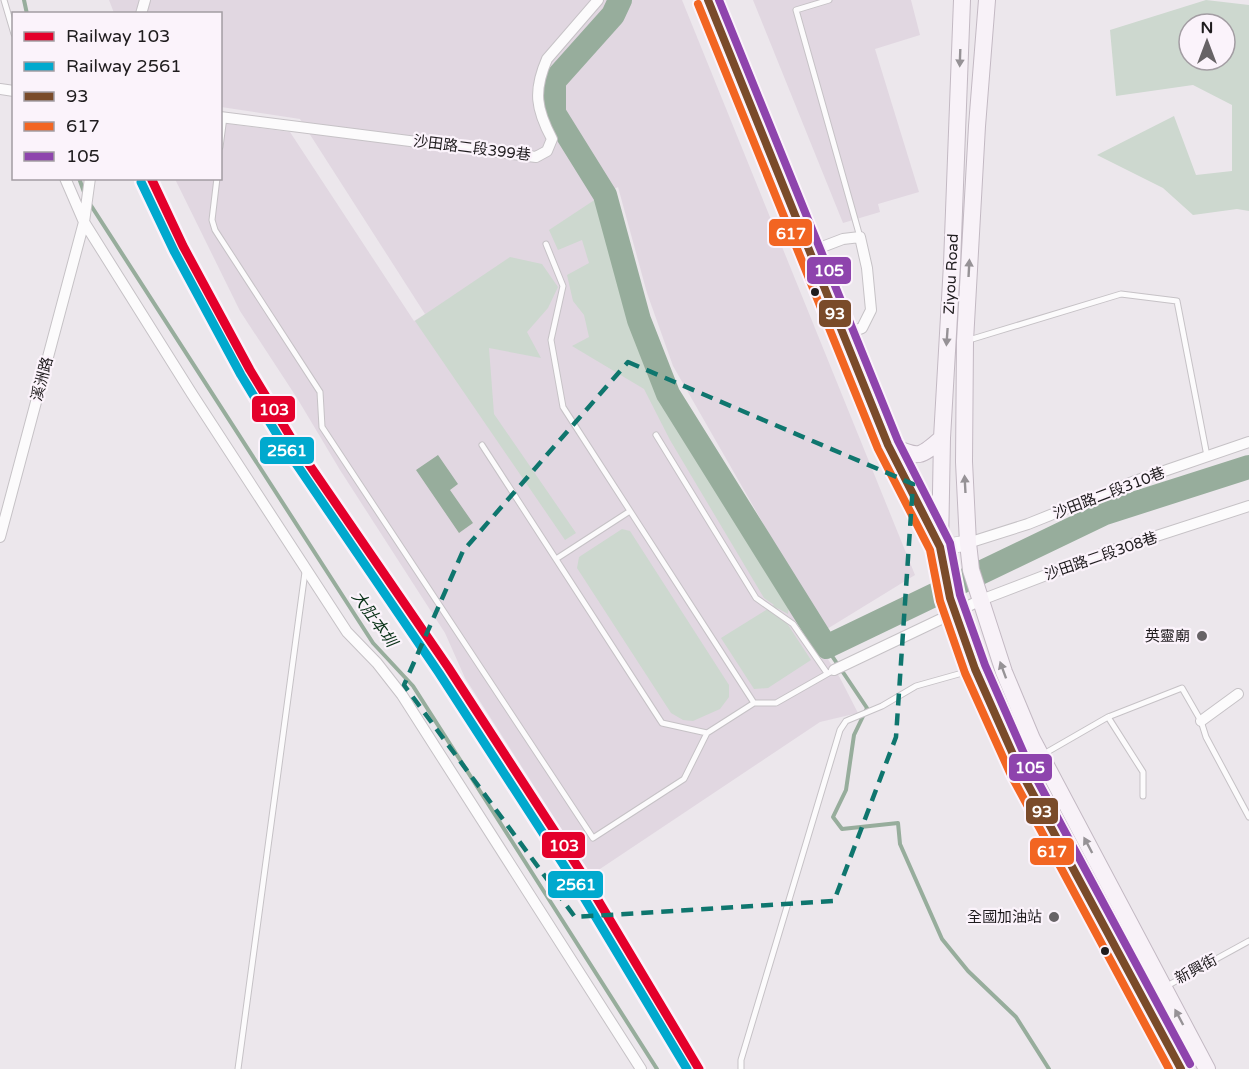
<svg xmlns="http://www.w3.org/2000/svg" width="1249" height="1069" viewBox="0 0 1249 1069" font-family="'Varela Round','Noto Sans TC',sans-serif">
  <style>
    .built { fill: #e1d7e1 }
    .green { fill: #cdd8cf; fill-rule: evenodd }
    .water { fill: #97ad9c }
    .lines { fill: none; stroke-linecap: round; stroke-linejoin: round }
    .stream { stroke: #97ad9c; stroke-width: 4 }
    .river { stroke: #97ad9c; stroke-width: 24 }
    .lane-casing { stroke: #c6c2c6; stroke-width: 7 }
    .street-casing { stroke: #c6c2c6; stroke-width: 12 }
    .secondary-casing { stroke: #c6c2c6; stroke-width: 16 }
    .primary-casing { stroke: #c3b9c3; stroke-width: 18 }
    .lane { stroke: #fcfbfc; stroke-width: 5 }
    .street { stroke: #fcfbfc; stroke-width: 10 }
    .secondary { stroke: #fcfbfc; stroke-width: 15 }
    .primary { stroke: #f8f2f8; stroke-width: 16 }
    .bus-1-casing { stroke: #fbf3fb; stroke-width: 12 }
    .bus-2-casing { stroke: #fbf3fb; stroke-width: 12 }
    .bus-3-casing { stroke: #fbf3fb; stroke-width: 12 }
    .bus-1 { stroke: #7a4b2a; stroke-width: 8 }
    .bus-2 { stroke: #f26522; stroke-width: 8 }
    .bus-3 { stroke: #8e44ad; stroke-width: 8 }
    .rail-1-casing { stroke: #fbf3fb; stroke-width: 14 }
    .rail-2-casing { stroke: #fbf3fb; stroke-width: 14 }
    .rail-1 { stroke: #e4002b; stroke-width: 9 }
    .rail-2 { stroke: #00a9ce; stroke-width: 9 }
    .oneway { fill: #969296 }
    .marked { fill: none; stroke: #0f766e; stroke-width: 4.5; stroke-dasharray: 12 8; stroke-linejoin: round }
    .bus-dot { fill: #1f1c1e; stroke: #fbf3fb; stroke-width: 2 }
    .poi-dot { fill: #676366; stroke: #fbf3fb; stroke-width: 2 }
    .labels { text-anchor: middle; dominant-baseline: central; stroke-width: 4.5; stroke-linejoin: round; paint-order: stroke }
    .street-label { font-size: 15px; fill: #1f1c1e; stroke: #fbf3fb }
    .poi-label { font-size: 15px; fill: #1f1c1e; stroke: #fbf3fb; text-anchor: end }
    .water-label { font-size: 16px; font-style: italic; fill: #093217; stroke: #fbf3fb }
    .line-badge { stroke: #fbf3fb; stroke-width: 2 }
    .badge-label { font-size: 16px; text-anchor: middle; font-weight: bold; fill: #fff }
  </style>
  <rect width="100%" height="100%" fill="#ece7ec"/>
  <path class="built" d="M109 0H682L915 575 827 629 811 607 673 366 647 293 618 187 594 200 657 394 840 678 858 713 820 722 591 875 465 678 445 633 340 470 297 398 240 311 175 179 220 178 221 123 290 132 414 321 425 314 300 119 221 107 220 14 114 13Z
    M753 0H911L920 35 875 49 919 192 878 204 880 212 843 223Z"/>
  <path class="green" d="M1206 0 1249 5V211L1237 209 1193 215 1163 188 1097 155 1174 116 1196 175 1232 171V105L1193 85 1116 96 1110 30ZM1189 24H1225V60H1189Z
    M602 195 629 299 655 369 791 586 788 614 777 608 811 660 768 688 754 689 721 638 774 605 764 598 670 440 644 389 572 346 589 337 584 315 573 301 567 275 589 263 582 240 558 250 549 230Z
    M510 257 542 264 558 287 548 308 527 332 541 358 489 348 494 414 576 533 565 540 415 321Z
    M622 529 630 531 729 685V697L720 709 693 721 683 720 671 713 577 568 579 557Z"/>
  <path class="water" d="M438 455 458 484 450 490 473 523 459 533 416 470Z"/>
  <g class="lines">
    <path class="stream" d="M24 0 27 14
      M79 178 84 192
      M90 204 373 643 413 686 657 1069
      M826 647 867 708 854 735 846 790 833 817 842 829 898 823 900 844 942 939 968 971 1016 1017 1049 1069"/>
    <path class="river" d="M620 0 613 15 554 81V113L605 195 639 320 668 394 826 647 1105 513 1249 467"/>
    <defs>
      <path id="lane" d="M4 0 14 34
        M829 0 796 10 860 237
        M220 147 224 117
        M217 178 212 220 215 230 320 392 322 427 593 838 684 779 707 733
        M546 244 563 286 551 340 563 407 754 703
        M969 340 1121 294 1177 301 1207 456
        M656 435 756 598 793 624 827 673
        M482 445 662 723 707 733 754 703H776L834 670
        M556 559 630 511
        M1108 717 1143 772V796
        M1042 755 1108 717 1182 688 1201 721 1206 737 1249 817
        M1145 998 1249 941
        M238 1069 305 572
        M741 1069V1060L840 730 846 721 882 706 916 686 973 670"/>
      <path id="street" d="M141 14 145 0
        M0 89 14 91
        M220 117 536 157 547 151 552 139C536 109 533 91 547 59L598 0
        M65 178 84 222 192 394 347 632 377 663 402 695 641 1069
        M809 252 843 239 860 237 867 268 871 310 862 328 843 335
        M0 537 84 222 90 178
        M968 543 1028 524 1135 481 1249 442
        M834 670 981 600 1101 554 1249 506
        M1201 721 1238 694"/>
      <path id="secondary" d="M708 0 888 445 940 547 968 543"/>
      <path id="primary" d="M962 0 952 264 942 438 940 547 943 572 950 598 975 669 1020 770 1181 1069
        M987 0 977 126 965 341 964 462 968 543 971 570 1004 672 1032 739 1207 1069
        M888 445C918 457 918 460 942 438"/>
    </defs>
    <use href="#lane" class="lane-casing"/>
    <use href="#street" class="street-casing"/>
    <use href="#secondary" class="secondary-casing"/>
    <use href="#primary" class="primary-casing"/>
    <use href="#lane" class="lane"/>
    <use href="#street" class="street"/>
    <use href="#secondary" class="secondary"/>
    <use href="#primary" class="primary"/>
    <defs>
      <path id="bus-1" d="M708 0 888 445 940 547 950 598 975 669 1020 770 1181 1069"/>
      <path id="bus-2" d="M698 4 878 449 930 550 940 601 965 673 1011 775 1169 1069"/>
      <path id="bus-3" d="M719 0 898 441 950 543 960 595 985 665 1029 765 1190 1064"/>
    </defs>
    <use href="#bus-1" class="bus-1-casing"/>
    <use href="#bus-2" class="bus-2-casing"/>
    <use href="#bus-3" class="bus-3-casing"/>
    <use href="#bus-1" class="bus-1"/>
    <use href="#bus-2" class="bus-2"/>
    <use href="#bus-3" class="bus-3"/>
    <defs>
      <path id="rail-1" d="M151 178 183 246 250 370 293 441 448 667 583 875 699 1069"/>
      <path id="rail-2" d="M141 182 174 251 241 375 284 446 439 673 574 881 687 1069"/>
    </defs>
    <use href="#rail-1" class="rail-1-casing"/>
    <use href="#rail-2" class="rail-2-casing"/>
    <use href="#rail-1" class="rail-1"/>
    <use href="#rail-2" class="rail-2"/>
  </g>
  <defs><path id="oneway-solid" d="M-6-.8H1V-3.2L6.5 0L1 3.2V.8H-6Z" transform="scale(1.5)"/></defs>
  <g class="oneway">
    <use href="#oneway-solid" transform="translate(960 58) rotate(92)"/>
    <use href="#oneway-solid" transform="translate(969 268) rotate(-87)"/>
    <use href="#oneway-solid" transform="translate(947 337) rotate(94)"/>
    <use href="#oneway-solid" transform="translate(965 484) rotate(-93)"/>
    <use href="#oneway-solid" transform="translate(1003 670) rotate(-110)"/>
    <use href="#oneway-solid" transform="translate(1088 845) rotate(-118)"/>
    <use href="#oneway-solid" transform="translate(1179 1017) rotate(-118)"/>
  </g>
  <path class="marked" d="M628 362 913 484 896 737 834 901 575 917 404 685 463 551Z"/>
  <g class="bus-dot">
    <circle cx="815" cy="292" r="5"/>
    <circle cx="1105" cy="951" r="5"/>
  </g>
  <g class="poi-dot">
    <circle cx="1202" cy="636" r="6"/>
    <circle cx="1054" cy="917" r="6"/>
  </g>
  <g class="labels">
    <g class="street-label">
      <text transform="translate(472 148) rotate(7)">沙田路二段399巷</text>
      <text transform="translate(951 274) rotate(-87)">Ziyou Road</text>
      <text transform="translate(42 379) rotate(-75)">溪洲路</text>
      <text transform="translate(1109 493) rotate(-21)">沙田路二段310巷</text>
      <text transform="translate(1101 556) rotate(-19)">沙田路二段308巷</text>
      <text transform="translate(1196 969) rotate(-28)">新興街</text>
    </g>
    <g class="poi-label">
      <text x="1190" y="636">英靈廟</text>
      <text x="1042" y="917">全國加油站</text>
    </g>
    <g class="water-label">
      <text transform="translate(374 619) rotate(54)">大肚本圳</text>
    </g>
  </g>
  <g class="line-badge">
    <rect x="768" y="218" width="45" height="29" rx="6" fill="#f26522"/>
    <rect x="806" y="256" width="46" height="29" rx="6" fill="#8e44ad"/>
    <rect x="818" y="299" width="34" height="29" rx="6" fill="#7a4b2a"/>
    <rect x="251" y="395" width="45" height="28" rx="6" fill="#e4002b"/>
    <rect x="259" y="436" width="56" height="29" rx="6" fill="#00a9ce"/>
    <rect x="1008" y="753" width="45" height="29" rx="6" fill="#8e44ad"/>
    <rect x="1025" y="797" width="34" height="28" rx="6" fill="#7a4b2a"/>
    <rect x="541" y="831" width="45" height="28" rx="6" fill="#e4002b"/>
    <rect x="1029" y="837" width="46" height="29" rx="6" fill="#f26522"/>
    <rect x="547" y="870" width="57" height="29" rx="6" fill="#00a9ce"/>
  </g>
  <g class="badge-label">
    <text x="791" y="239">617</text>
    <text x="829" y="276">105</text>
    <text x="835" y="319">93</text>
    <text x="274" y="415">103</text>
    <text x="287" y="456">2561</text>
    <text x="1030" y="773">105</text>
    <text x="1042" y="817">93</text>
    <text x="564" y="851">103</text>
    <text x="1052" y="857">617</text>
    <text x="576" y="890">2561</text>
  </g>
  <rect x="12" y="12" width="210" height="168" fill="#fbf3fb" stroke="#a39da3" stroke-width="1.5"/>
  <rect x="24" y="32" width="30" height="9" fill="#e4002b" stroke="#a39da3" stroke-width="1.5"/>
  <text x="66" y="42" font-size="18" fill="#1f1c1e">Railway 103</text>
  <rect x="24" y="62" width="30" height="9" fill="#00a9ce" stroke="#a39da3" stroke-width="1.5"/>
  <text x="66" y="72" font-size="18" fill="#1f1c1e">Railway 2561</text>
  <rect x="24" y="92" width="30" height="9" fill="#7a4b2a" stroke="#a39da3" stroke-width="1.5"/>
  <text x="66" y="102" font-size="18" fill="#1f1c1e">93</text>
  <rect x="24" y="122" width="30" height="9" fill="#f26522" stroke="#a39da3" stroke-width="1.5"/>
  <text x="66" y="132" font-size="18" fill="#1f1c1e">617</text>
  <rect x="24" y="152" width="30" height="9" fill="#8e44ad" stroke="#a39da3" stroke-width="1.5"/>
  <text x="66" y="162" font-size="18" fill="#1f1c1e">105</text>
  <g transform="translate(1207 42)"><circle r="28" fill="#fbf3fb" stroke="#a39da3" stroke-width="1.5"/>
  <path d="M0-4.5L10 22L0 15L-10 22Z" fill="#676366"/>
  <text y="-9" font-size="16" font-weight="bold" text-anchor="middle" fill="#1f1c1e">N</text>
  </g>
</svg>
